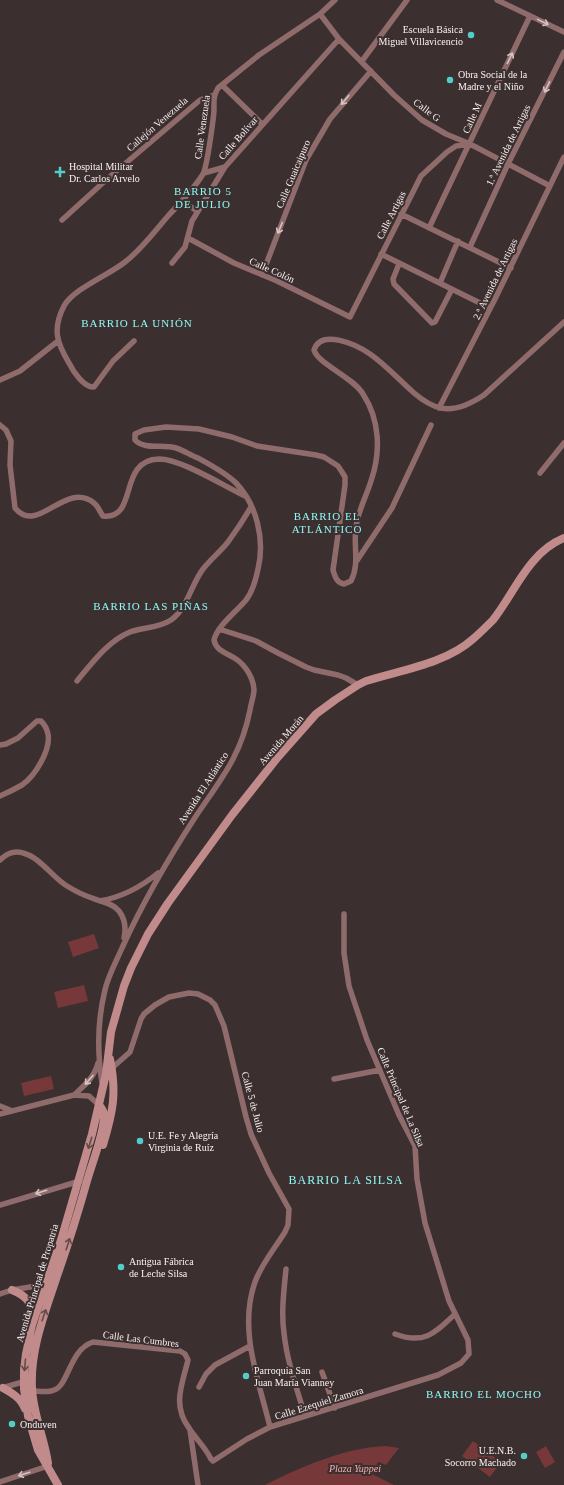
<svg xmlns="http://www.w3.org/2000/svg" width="564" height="1485" viewBox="0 0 564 1485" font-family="Georgia,serif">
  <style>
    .green { fill: #763839 }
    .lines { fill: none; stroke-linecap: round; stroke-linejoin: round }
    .minor { stroke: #8f6c6b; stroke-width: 5.5 }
    .secondary { stroke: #c28b8b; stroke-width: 8 }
    .oneway { stroke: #d5c3c2 }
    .oneway2 { stroke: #644b4b }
    .poi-dot { fill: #53cdc9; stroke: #3c2f2f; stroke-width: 1.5 }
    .labels { text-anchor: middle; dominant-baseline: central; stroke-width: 4; stroke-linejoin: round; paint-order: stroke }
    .poi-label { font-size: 10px; fill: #faf2f1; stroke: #3c2f2f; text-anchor: start }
    .street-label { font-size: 10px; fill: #faf2f1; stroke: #3c2f2f }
    .park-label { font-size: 10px; font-style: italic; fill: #f1b0af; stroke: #3c2f2f }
    .neighbourhood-label { font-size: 11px; letter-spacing: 1px; fill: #8df9f5; stroke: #3c2f2f }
    .quarter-label { font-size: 12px; letter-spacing: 1px; fill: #8df9f5; stroke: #3c2f2f }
  </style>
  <rect width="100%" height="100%" fill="#3c2f2f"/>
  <path class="green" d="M94 934 99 948 73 957 68 942Z
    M84 985 88 1001 58 1008 54 992Z
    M51 1076 54 1089 24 1096 21 1083Z
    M473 1441 501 1462 490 1477 462 1456Z
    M386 1446 399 1448 386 1465 378 1462 372 1474 394 1485H265C300 1467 347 1447 386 1446Z
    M546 1446 555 1462 545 1468 536 1452Z"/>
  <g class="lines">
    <path class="minor" d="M497 0 564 32
      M320 14 339 39 394 95 422 120 446 134 470 144 550 186
      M362 61 407 0
      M222 85 262 124
      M204 173 225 167
      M182 201 197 211
      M401 214 511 268
      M62 220 106 180 200 100 214 95
      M429 228 530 16
      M188 238 234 263 277 281 350 317 421 176 447 152 456 146 470 144
      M470 247 508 164 564 52
      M381 254 490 308
      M172 263 185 247 192 221 225 167 339 39
      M399 264 393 279 394 284 432 323 435 322 452 289
      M262 275 306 160 330 119 371 71
      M440 283 458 241
      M134 341 113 361 94 387C84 388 73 371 69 363 57 343 52 329 64 306 73 289 109 275 125 262 142 249 154 232 168 216 180 203 194 189 203 174 207 167 213 122 214 111 214 101 213 97 218 88L259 55 320 14 335 0
      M0 380 20 371 58 341
      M439 408 495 299 564 157
      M0 425 6 430 11 441 10 465 15 508C38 536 65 480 94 503 98 506 100 512 103 516 139 520 117 460 159 459 181 459 224 486 245 496
      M540 473 564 443
      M356 562 392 508 431 425
      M219 629 256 641 278 653 306 667 314 670 338 675 346 678 358 685
      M77 681C92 663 108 641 130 632 144 627 159 628 171 620 187 609 191 585 203 569 210 560 220 552 228 542 236 531 244 519 251 507
      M0 745 6 744 18 738 37 721H41C44 724 47 729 48 734 51 750 35 776 22 785 15 789 7 793 0 796
      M0 860C6 854 14 850 23 853 40 857 52 877 67 886 75 891 83 895 92 898 101 902 113 903 119 911 125 919 126 929 124 938
      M100 901C122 897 141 887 158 873
      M112 1068 130 1052 141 1019 144 1014 155 1005 169 997 189 993 198 994 210 1000 215 1005 224 1026 246 1117 251 1134 269 1173 289 1209 288 1225 285 1232C275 1248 261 1265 255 1282 238 1330 259 1381 270 1427
      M334 1079 380 1070
      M102 1083C97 1051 97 1022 105 990 108 976 116 962 122 948 143 902 168 859 196 816 221 779 241 756 250 710 251 703 254 696 254 689 253 677 245 665 236 659 227 653 216 651 214 640 217 626 237 611 246 600 253 591 256 579 258 569 265 540 257 505 236 483 226 473 211 465 198 458 190 455 183 450 176 448 163 444 144 450 135 440V434L144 430 166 427 199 429 232 437 257 446 316 455 324 457 338 466 342 472 345 477V485L333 570C335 577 337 583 344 584L351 581C360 564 353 545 356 527 358 511 366 497 371 481 381 452 380 420 363 394 353 377 318 364 314 350 321 328 357 345 370 354 386 365 399 380 414 393 421 399 431 406 441 408 455 411 472 403 484 395L564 322
      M74 1095C85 1085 94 1078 98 1063
      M0 1106 10 1110
      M0 1114 74 1095 89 1096 99 1105
      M0 1205 80 1181
      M286 1269C284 1290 281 1312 284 1333 287 1362 297 1389 305 1416
      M0 1294 12 1290 48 1284
      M395 1334C424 1345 435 1333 455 1314
      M322 1372 335 1408
      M199 1387 206 1374 215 1365 250 1346
      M2 1388 26 1381
      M32 1391C39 1391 48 1393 54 1390 69 1385 69 1350 93 1342L180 1351 185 1354 188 1360C182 1385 172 1405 189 1428 196 1439 205 1447 211 1459L213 1461 247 1439 270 1427 438 1375 461 1363 469 1354 468 1340 449 1301 425 1223 417 1179 415 1146 399 1115 367 1040 349 986 344 953V914
      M190 1430 198 1485
      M0 1482 48 1466"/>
    <path class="secondary" d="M103 1145C113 1112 117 1093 110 1059
      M12 1290C27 1296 32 1303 33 1319
      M3 1388C12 1393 21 1398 25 1409
      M48 1463C44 1437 33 1414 32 1388 30 1349 45 1313 57 1276 68 1245 78 1213 87 1181 92 1163 104 1134 104 1116 104 1111 102 1108 99 1105
      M58 1485 38 1450 28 1416 24 1389V1370L26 1354 32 1325 61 1240 92 1134 106 1074 111 1032 124 986 131 968 148 934 168 903 232 815 278 757 316 714 335 700 358 685 366 681C401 670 445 664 473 639 480 633 487 626 493 620 515 592 528 553 564 538"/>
  </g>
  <defs><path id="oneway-shaft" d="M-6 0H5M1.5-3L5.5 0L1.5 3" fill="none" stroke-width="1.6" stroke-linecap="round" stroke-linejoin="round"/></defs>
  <g class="oneway">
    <use href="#oneway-shaft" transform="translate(543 22) rotate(26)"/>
    <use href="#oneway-shaft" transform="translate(510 58) rotate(-64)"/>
    <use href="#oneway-shaft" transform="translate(547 87) rotate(116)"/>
    <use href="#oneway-shaft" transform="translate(345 100) rotate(130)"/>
    <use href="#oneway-shaft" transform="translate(280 228) rotate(112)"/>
    <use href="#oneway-shaft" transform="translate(89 1080) rotate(131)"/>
    <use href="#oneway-shaft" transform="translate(41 1192) rotate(163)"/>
    <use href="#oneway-shaft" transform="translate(24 1474) rotate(162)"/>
  </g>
  <g class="oneway2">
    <use href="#oneway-shaft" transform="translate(90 1143) rotate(107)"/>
    <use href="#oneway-shaft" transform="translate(68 1244) rotate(-72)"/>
    <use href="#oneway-shaft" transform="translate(44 1315) rotate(-71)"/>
    <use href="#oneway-shaft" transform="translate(25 1365) rotate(95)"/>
  </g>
  <g class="poi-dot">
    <circle cx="471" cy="35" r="4"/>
    <circle cx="450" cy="80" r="4"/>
    <path d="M58 166h4v4h4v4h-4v4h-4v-4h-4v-4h4z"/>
    <circle cx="140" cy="1141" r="4"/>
    <circle cx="121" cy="1267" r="4"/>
    <circle cx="246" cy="1376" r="4"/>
    <circle cx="12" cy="1424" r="4"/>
    <circle cx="524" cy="1456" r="4"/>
  </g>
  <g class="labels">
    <g class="poi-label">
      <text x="463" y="29" text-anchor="end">Escuela Básica<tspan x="463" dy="12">Miguel Villavicencio</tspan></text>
      <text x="458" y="74">Obra Social de la<tspan x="458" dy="12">Madre y el Niño</tspan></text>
      <text x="69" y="166">Hospital Militar<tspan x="69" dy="12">Dr. Carlos Arvelo</tspan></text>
      <text x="148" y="1135">U.E. Fe y Alegría<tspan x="148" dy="12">Virginia de Ruíz</tspan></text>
      <text x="129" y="1261">Antigua Fábrica<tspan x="129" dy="12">de Leche Silsa</tspan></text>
      <text x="254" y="1370">Parroquia San<tspan x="254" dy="12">Juan María Vianney</tspan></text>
      <text x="20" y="1424">Onduven</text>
      <text x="516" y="1450" text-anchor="end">U.E.N.B.<tspan x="516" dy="12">Socorro Machado</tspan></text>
    </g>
    <g class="street-label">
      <text transform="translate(427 110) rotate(37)">Calle G</text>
      <text transform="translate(472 118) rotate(-66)">Calle M</text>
      <text transform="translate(157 124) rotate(-41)">Callejón Venezuela</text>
      <text transform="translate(202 127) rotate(-82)">Calle Venezuela</text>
      <text transform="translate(238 138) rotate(-49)">Calle Bolívar</text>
      <text transform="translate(508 145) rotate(-64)">1.ª Avenida de Artigas</text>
      <text transform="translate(293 174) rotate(-67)">Calle Guaicaipuro</text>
      <text transform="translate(391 215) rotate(-63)">Calle Artigas</text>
      <text transform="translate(272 270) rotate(24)">Calle Colón</text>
      <text transform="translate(495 279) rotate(-64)">2.ª Avenida de Artigas</text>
      <text transform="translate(281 740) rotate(-49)">Avenida Morán</text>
      <text transform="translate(203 788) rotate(-57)">Avenida El Atlántico</text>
      <text transform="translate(401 1097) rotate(67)">Calle Principal de La Silsa</text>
      <text transform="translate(253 1102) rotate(75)">Calle 5 de Julio</text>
      <text transform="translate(37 1283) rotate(-73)">Avenida Principal de Propatria</text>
      <text transform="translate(141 1339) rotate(7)">Calle Las Cumbres</text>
      <text transform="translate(319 1403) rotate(-17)">Calle Ezequiel Zamora</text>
    </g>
    <g class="park-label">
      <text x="355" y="1468">Plaza Yuppei</text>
    </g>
    <g class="neighbourhood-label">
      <text x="203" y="191">BARRIO 5<tspan x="203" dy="13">DE JULIO</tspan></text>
      <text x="137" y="323">BARRIO LA UNIÓN</text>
      <text x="327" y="516">BARRIO EL<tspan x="327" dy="13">ATLÁNTICO</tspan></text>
      <text x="151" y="606">BARRIO LAS PIÑAS</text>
      <text x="484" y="1394">BARRIO EL MOCHO</text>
    </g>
    <g class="quarter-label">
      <text x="346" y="1180">BARRIO LA SILSA</text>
    </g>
  </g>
</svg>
